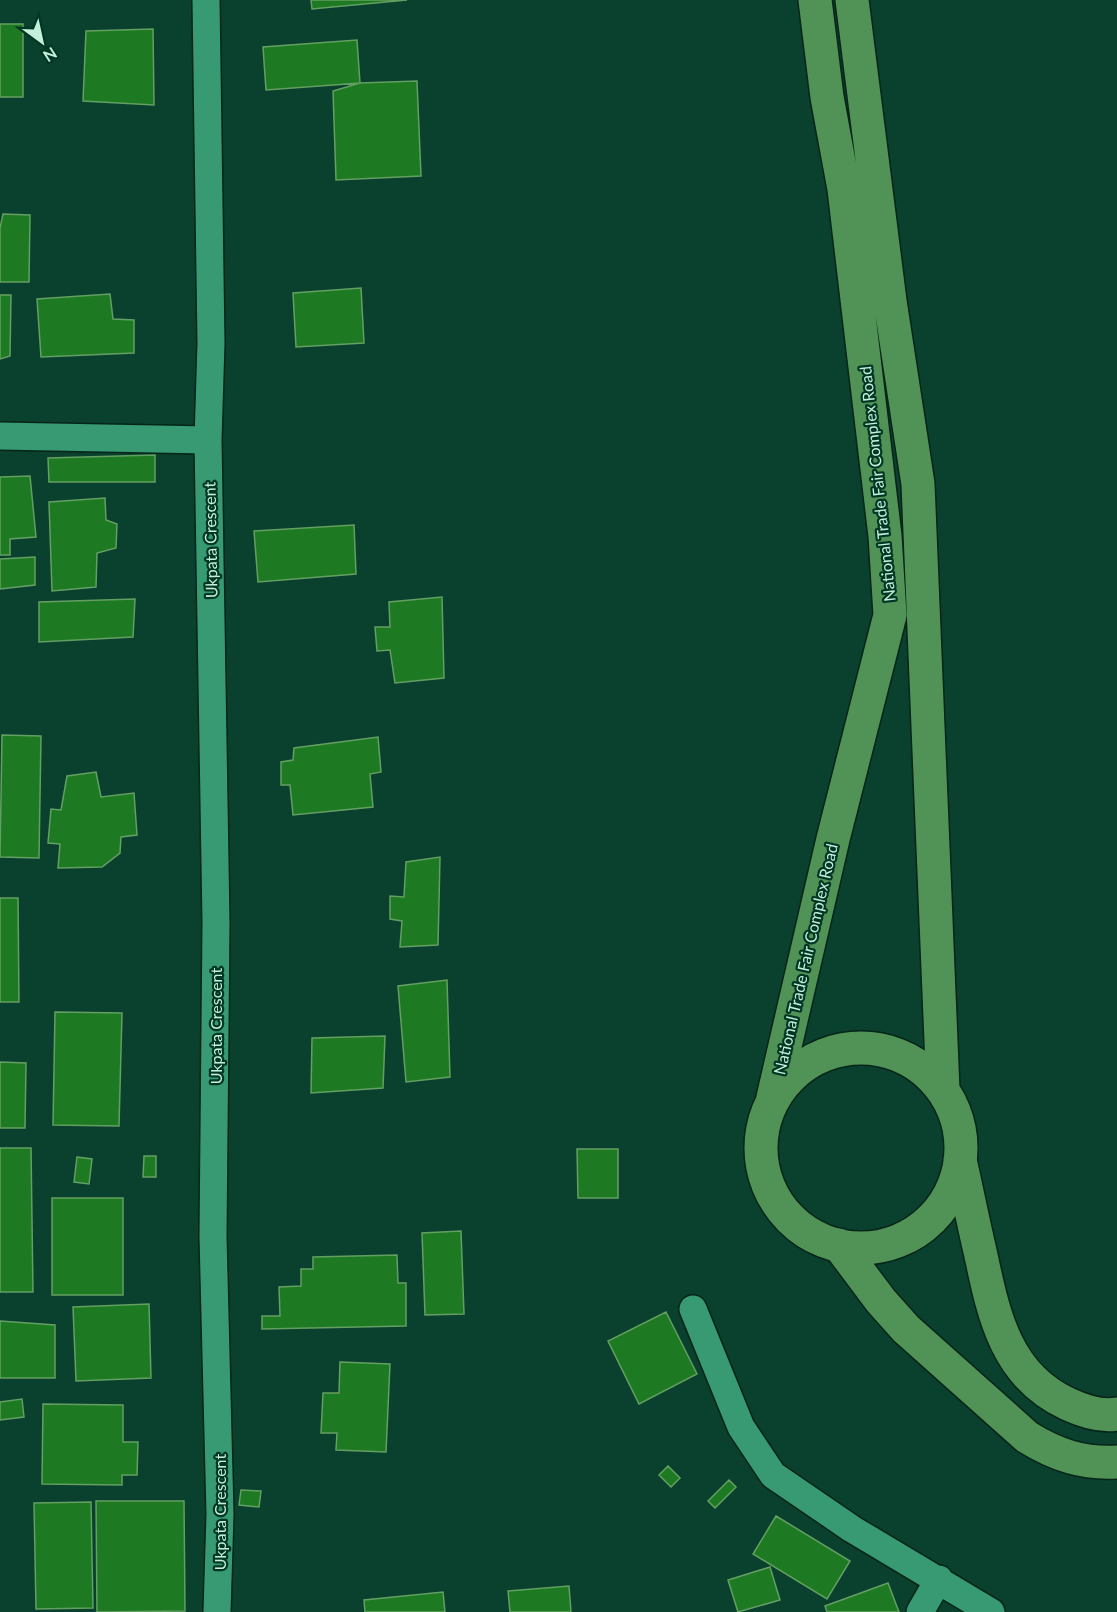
<svg xmlns="http://www.w3.org/2000/svg" width="1117" height="1612" viewBox="0 0 1117 1612" font-family="Lato,sans-serif">
  <style>
    .building { fill: #1d7a23; stroke: #639f62; stroke-width: 1.5 }
    .lines { fill: none; stroke-linecap: round; stroke-linejoin: round }
    .street-casing { stroke: #062519; stroke-width: 30 }
    .secondary-casing { stroke: #062519; stroke-width: 36 }
    .street { stroke: #379a73; stroke-width: 27 }
    .secondary { stroke: #519356; stroke-width: 33 }
    .labels { text-anchor: middle; dominant-baseline: central; stroke-width: 4.5; stroke-linejoin: round; paint-order: stroke }
    .street-label { font-size: 16px; fill: #c4f0da; stroke: #003724 }
  </style>
  <rect width="100%" height="100%" fill="#0a412e"/>
  <path class="building" d="M311 0H407L312 9Z
    M0 24H23V97H0Z
    M153 29 154 105 83 101 86 31Z
    M357 40 360 83 266 90 263 47Z
    M417 81 421 176 336 180 333 91 360 83Z
    M3 214 30 215 29 282H0V228Z
    M361 288 364 343 296 347 293 293Z
    M110 294 113 319 134 320V353L41 357 37 299Z
    M0 295H11L10 356 0 359Z
    M155 455V482H49L48 458Z
    M30 476 36 537 10 539V555H0V477Z
    M105 498 106 520 117 524 116 548 97 553 96 587 52 591 49 502Z
    M354 525 356 574 258 582 254 531Z
    M35 557V585L0 589V559Z
    M442 597 444 678 395 683 390 650 377 651 375 627H390L389 602Z
    M135 599 133 637 39 642V602Z
    M2 735 41 736 39 858 0 857Z
    M378 737 381 772 370 774 373 807 293 815 290 785H281V762L293 760 294 748Z
    M96 772 101 797 134 793 137 835 121 837 120 853 102 867 58 868 60 844 48 843 51 809 61 810 67 776Z
    M440 857 438 945 400 947 402 921 390 919V896L404 897 406 862Z
    M0 898H18L19 1002H0Z
    M447 980 450 1077 406 1082 398 986Z
    M55 1012 122 1013 119 1126 53 1125Z
    M385 1036 383 1088 311 1093 312 1038Z
    M0 1062 26 1063 25 1128H0Z
    M0 1148H31L33 1292H0Z
    M577 1149H618V1198H578Z
    M144 1156H156V1177H143Z
    M77 1157 92 1159 89 1184 74 1182Z
    M52 1198H123V1295H52Z
    M461 1231 464 1314 425 1315 422 1233Z
    M397 1255 398 1283H406V1326L262 1329V1316H280L279 1287 301 1286V1269H313V1257Z
    M149 1304 151 1378 76 1381 73 1307Z
    M666 1312 697 1374 639 1404 608 1341Z
    M0 1321 55 1325V1378H0Z
    M340 1362 390 1364 386 1452 336 1450 337 1433H321L323 1393H339Z
    M22 1399 24 1417 0 1420V1402Z
    M43 1404 123 1405V1442H138L137 1475H122V1485L42 1484Z
    M668 1466 680 1478 671 1487 659 1475Z
    M729 1480 736 1487 715 1508 708 1501Z
    M241 1490 261 1491 259 1507 239 1505Z
    M96 1501H184L185 1611 97 1612Z
    M91 1502 93 1608 36 1609 34 1503Z
    M776 1516 850 1561 827 1599 753 1554Z
    M770 1567 780 1600 738 1612 728 1580Z
    M888 1583 899 1612H827L825 1606Z
    M569 1586 571 1612H510L508 1591Z
    M443 1592 445 1612H365L364 1600Z"/>
  <g class="lines">
    <defs>
      <path id="street" d="M206 0 211 343 208 440 216 923 213 1236 220 1514 217 1612
        M0 436 208 440
        M693 1309 741 1427 773 1475 852 1529 991 1612
        M920 1612 939 1579"/>
      <path id="secondary" d="M852 0 890 301 918 484 943 1090
        M761 1148a100 100 0 1 1 200 0a100 100 0 1 1-200 0Z
        M772 1102 833 839 890 615 885 536 844 189 827 97 815 0
        M960 1160C967 1191 973 1221 980 1251 993 1311 1004 1375 1068 1404 1083 1411 1100 1417 1117 1414
        M839 1245 881 1301 906 1329 1027 1437C1056 1455 1083 1464 1117 1462"/>
    </defs>
    <use href="#street" class="street-casing"/>
    <use href="#secondary" class="secondary-casing"/>
    <use href="#street" class="street"/>
    <use href="#secondary" class="secondary"/>
  </g>
  <g class="labels">
    <g class="street-label">
      <text transform="translate(877 484) rotate(-96)">National Trade Fair Complex Road</text>
      <text transform="translate(210 540) rotate(-91)">Ukpata Crescent</text>
      <text transform="translate(805 959) rotate(-77)">National Trade Fair Complex Road</text>
      <text transform="translate(215 1026) rotate(-90)">Ukpata Crescent</text>
      <text transform="translate(219 1512) rotate(-90)">Ukpata Crescent</text>
    </g>
  </g>
  <g transform="translate(42 42) rotate(147)" stroke="#003724" stroke-width="4.5" paint-order="stroke">
  <path d="M0-4.5L10 22L0 15L-10 22Z" fill="#c4f0da"/>
  <text y="-9" font-size="16" font-weight="bold" text-anchor="middle" fill="#c4f0da">N</text>
  </g>
</svg>
